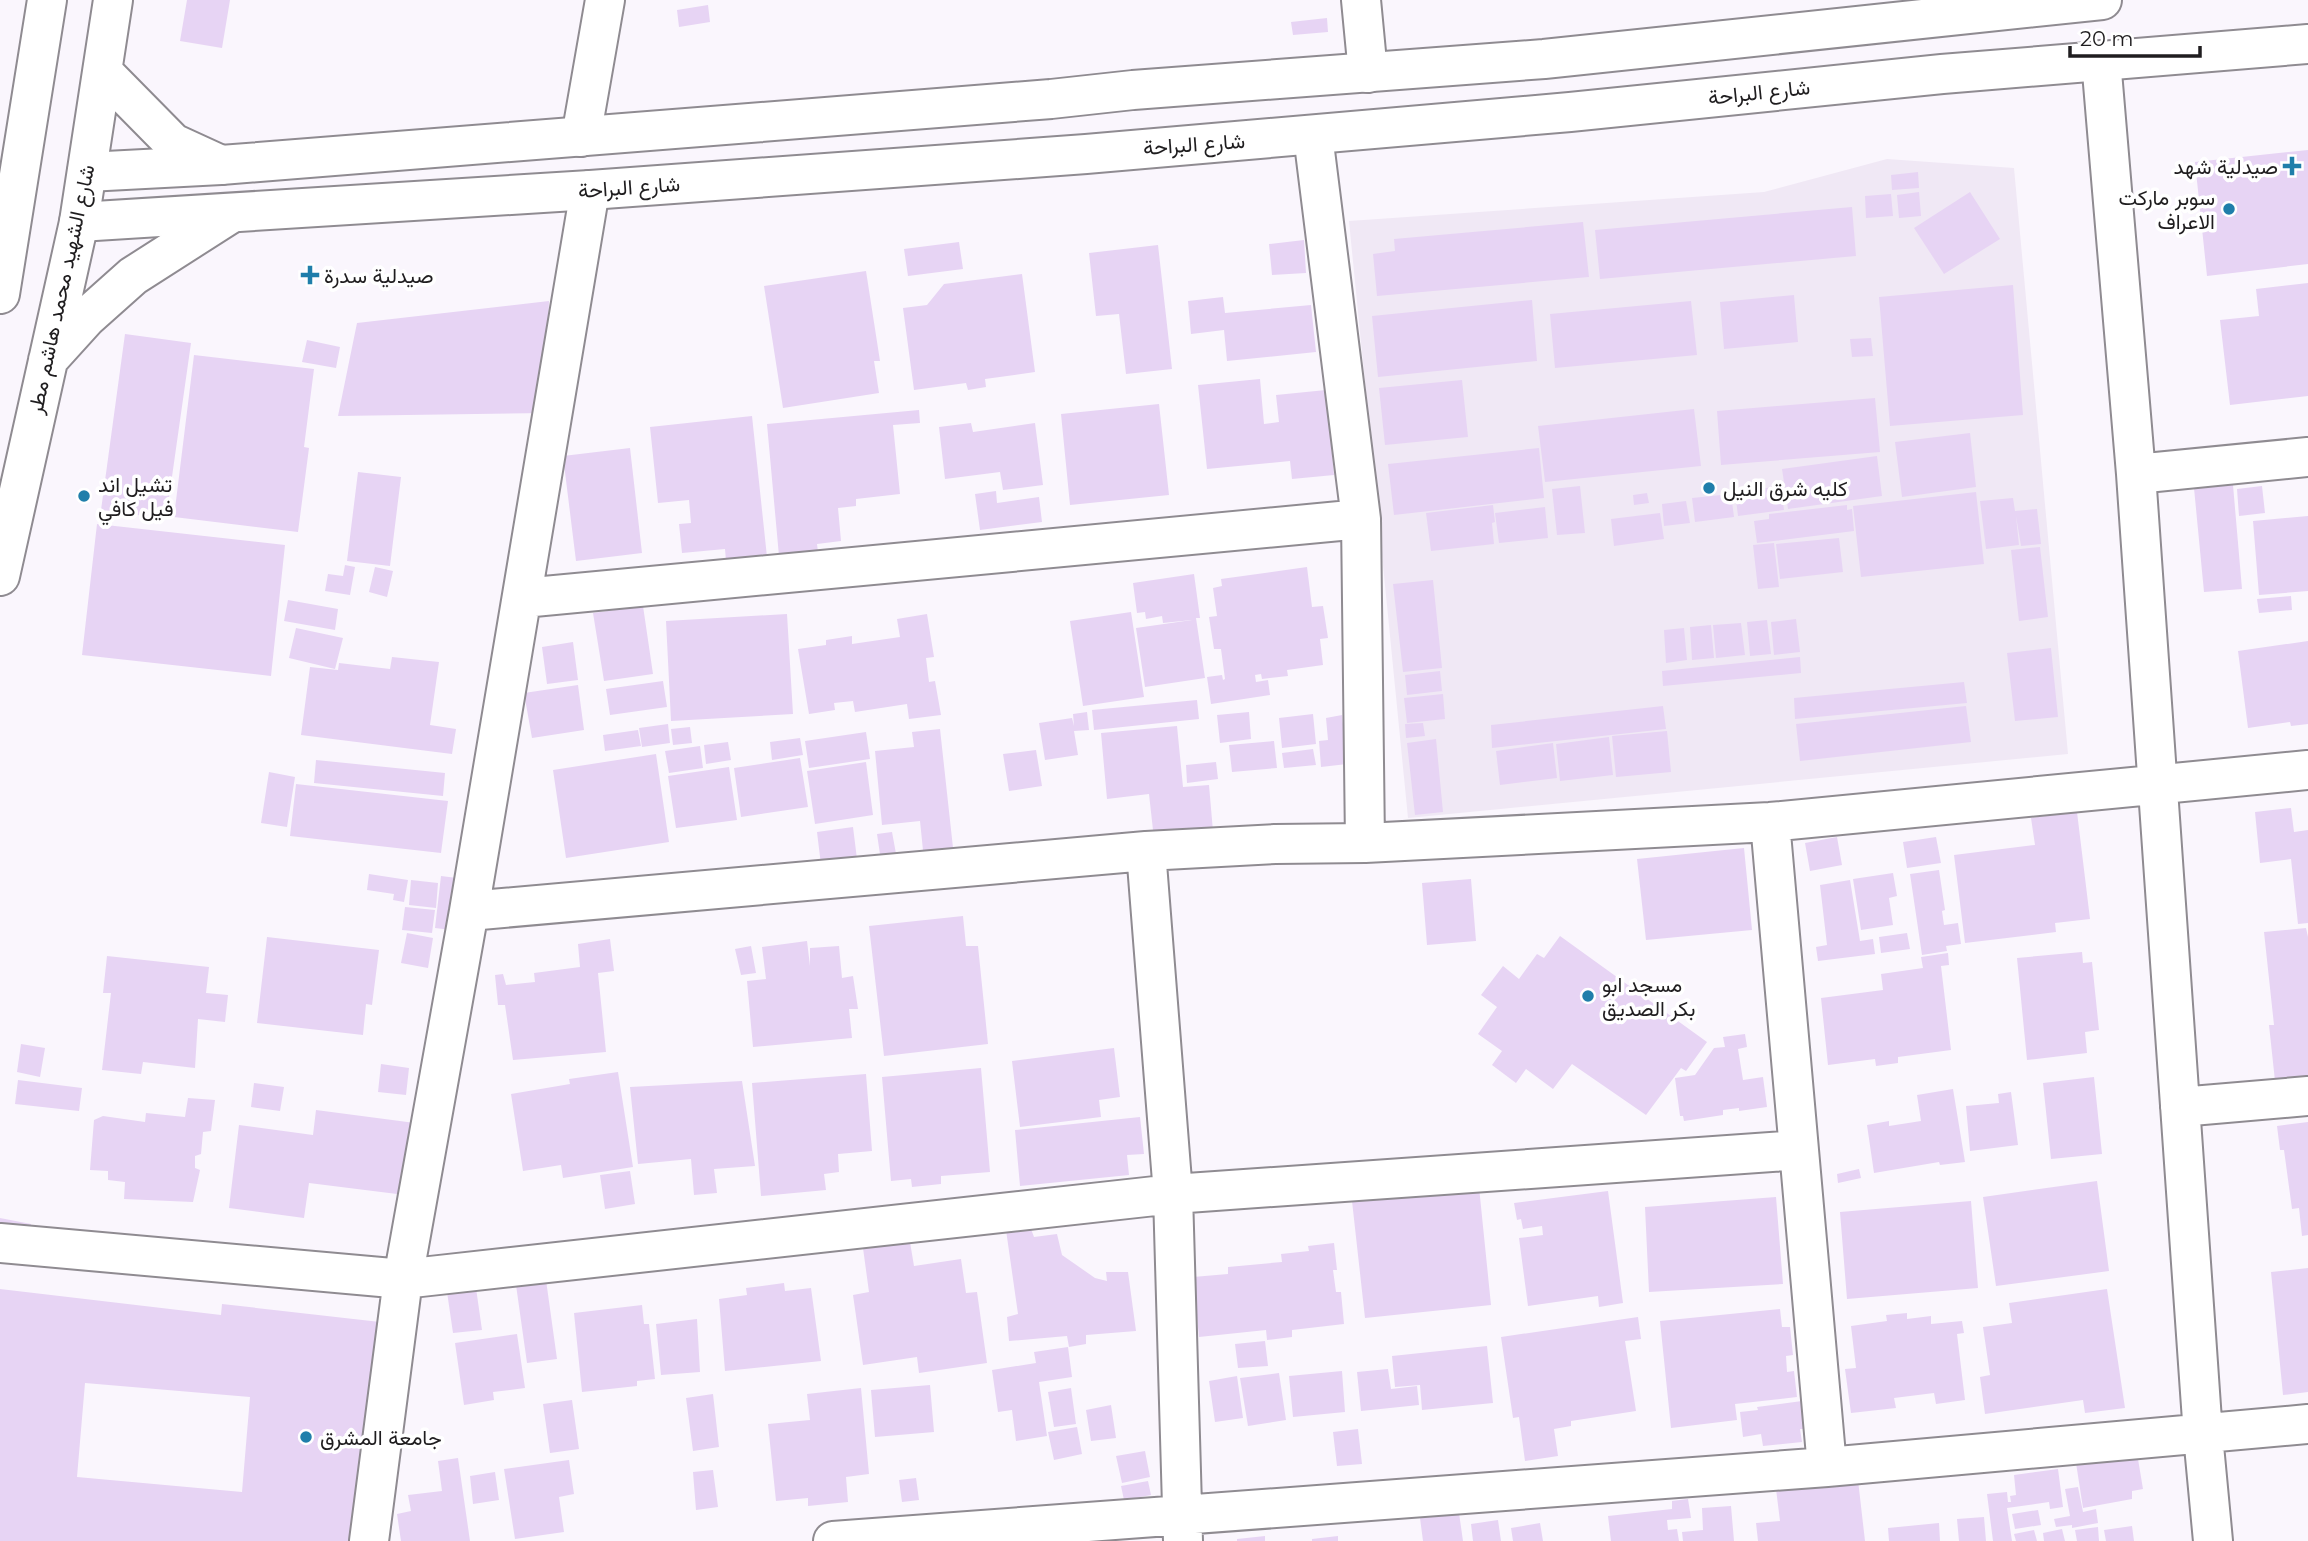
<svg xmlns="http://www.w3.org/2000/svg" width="2308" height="1541" viewBox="0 0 2308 1541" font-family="Montserrat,Vazirmatn,sans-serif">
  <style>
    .built { fill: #f0e8f5 }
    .building { fill: #e7d4f4; fill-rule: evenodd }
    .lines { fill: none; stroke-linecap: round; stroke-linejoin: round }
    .street-casing { stroke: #8f8b91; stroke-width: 42 }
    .secondary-casing { stroke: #8f8b91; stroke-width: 42 }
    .primary-casing { stroke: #8f8b91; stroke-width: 42 }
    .street { stroke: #fff; stroke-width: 38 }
    .secondary { stroke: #fff; stroke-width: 38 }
    .primary { stroke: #fff; stroke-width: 38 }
    .poi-dot { fill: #1f7eaa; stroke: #fff; stroke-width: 2.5 }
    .labels { text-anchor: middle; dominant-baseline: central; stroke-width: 7; stroke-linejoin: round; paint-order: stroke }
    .street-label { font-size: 21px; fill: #1f1d1f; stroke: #fff }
    .poi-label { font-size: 21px; fill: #1f1d1f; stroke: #fff; text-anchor: start }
  </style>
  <rect width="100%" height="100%" fill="#faf6fd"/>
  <path class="built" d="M1887 159 2014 168 2068 754 1408 818 1349 221 1764 192Z"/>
  <path class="building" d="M187 0H230L222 48 180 41Z
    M708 5 710 22 679 27 677 10Z
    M1327 18 1328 32 1293 35 1291 22Z
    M2308 150V264L2207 276 2195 162Z
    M1918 172 1919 188 1892 190 1891 175Z
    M1919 192 1921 216 1899 218 1897 195Z
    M1970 192 2000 239 1944 274 1914 228Z
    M1891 194 1893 216 1866 218 1865 196Z
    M1852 207 1856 256 1600 279 1595 230Z
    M1583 222 1589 277 1377 296 1373 254 1395 251 1394 239Z
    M1304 240 1306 273 1272 275 1269 244Z
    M959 242 963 269 908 276 904 249Z
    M1158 245 1172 369 1126 374 1119 314 1096 316 1089 253Z
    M866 271 880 361H874L879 393 783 408 764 286Z
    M1022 274 1035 372 985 379 986 387 968 390 966 383 914 390 903 308 927 305 944 284Z
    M2308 283V396L2230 405 2220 320 2259 316 2256 289Z
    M2013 285 2023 415 1890 426 1879 297Z
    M1794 295 1798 342 1724 349 1720 302Z
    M1223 297 1225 313 1311 305 1316 352 1227 361 1224 330 1191 334 1188 301Z
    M1532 300 1537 361 1378 377 1372 316Z
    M549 301 545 413 338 416 357 323Z
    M1691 301 1697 355 1555 368 1550 314Z
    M125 334 191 343 166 519 101 510Z
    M1871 338 1873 356 1852 357 1850 339Z
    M307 340 340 347 336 368 302 362Z
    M194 355 314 369 304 447 309 448 298 532 174 517Z
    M1260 379 1264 424 1279 422 1276 395 1326 390 1334 475 1292 479 1290 461 1207 469 1198 385Z
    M1462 380 1468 437 1385 445 1379 388Z
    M1875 398 1880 452 1721 465 1717 411Z
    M1159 404 1169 495 1070 505 1061 414Z
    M1694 409 1701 466 1545 482 1538 426Z
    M919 410 920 423 893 425 900 494 856 499V506L838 508 841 541 817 544 818 552 779 556 767 424Z
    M752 416 767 557 726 561 725 549 682 553 679 524 691 523 689 500 658 503 650 427Z
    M971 423 973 432 1035 423 1043 485 1003 490 1000 472 945 479 939 427Z
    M1970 433 1976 487 1902 497 1895 442Z
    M630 448 642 553 576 561 563 456Z
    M1539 448 1544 498 1394 515 1388 464Z
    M1877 456 1882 496 1788 509 1782 469Z
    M358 472 401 477 390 566 347 561Z
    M2233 485 2242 589 2204 592 2194 488Z
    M1580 486 1585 533 1557 535 1552 489Z
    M1781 486 1784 510 1738 516 1735 492Z
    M2262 486 2265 513 2239 516 2237 489Z
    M996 491 997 503 1039 497 1042 522 980 530 975 494Z
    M1976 492 1984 564 1861 577 1853 506Z
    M1647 493 1649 503 1634 505 1633 495Z
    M1731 494 1734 517 1695 522 1692 498Z
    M2013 498 2015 511 2037 509 2041 544 2021 546 2016 516 2019 545 1986 549 1980 501Z
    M1686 501 1690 523 1664 526 1662 504Z
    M1493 505 1495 522 1492 523 1494 544 1431 551 1426 513Z
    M1847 505V510L1852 509 1854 531 1757 543 1754 521 1769 519V514Z
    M1545 507 1548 538 1499 543 1495 513Z
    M1660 513 1664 539 1614 546 1611 519Z
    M2308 516V591L2259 595 2253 521Z
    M97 524 285 545 271 676 82 655Z
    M1839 538 1843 572 1780 579 1776 544Z
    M1774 543 1779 587 1758 589 1753 545Z
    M2040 547 2048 617 2019 621 2011 550Z
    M345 565 355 567 350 595 325 591 328 574 343 576Z
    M375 567 393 571 387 597 369 592Z
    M1307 567 1312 607 1323 606 1328 638 1320 639 1323 665 1287 670 1288 676 1262 679 1261 674 1255 675 1256 682 1268 680 1270 695 1211 704 1207 677 1222 675 1223 680 1225 679 1221 649H1214L1209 617 1217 616 1213 588 1222 586 1221 579Z
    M1194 574 1200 618H1196L1205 678 1145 687 1136 628 1192 620 1163 623 1162 616 1146 619 1145 612 1137 613 1133 583Z
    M1433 580 1442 668 1403 672 1393 584Z
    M2291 596 2292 610 2259 613 2257 599Z
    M288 600 338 609 335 630 284 621Z
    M643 606 653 674 604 681 593 613Z
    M1131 612 1144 697 1083 706 1070 621Z
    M787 614 793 714 671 721 666 621Z
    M927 614 934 657 926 658 929 682 935 681 941 715 909 719 907 704 855 712 853 701 834 703 835 710 809 714 798 649 826 645V640L852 636V644L900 637 897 619Z
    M1796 619 1800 652 1774 655 1771 622Z
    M1767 620 1771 654 1750 656 1747 622Z
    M1741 623 1745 655 1716 658 1713 625Z
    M1711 625 1714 658 1692 660 1690 627Z
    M296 628 343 638 335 669 289 658Z
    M1684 628 1687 660 1666 663 1664 630Z
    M2308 641V724L2291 726 2290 722 2248 728 2238 651Z
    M573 642 578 680 547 684 542 647Z
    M2051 648 2058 717 2015 721 2007 653Z
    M392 657 439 662 430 725 456 729 452 754 301 735 310 667 338 670 339 663 390 669Z
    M1800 657 1801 673 1663 686 1662 671Z
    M1440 671 1442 691 1407 695 1405 675Z
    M663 681 667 707 610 715 606 689Z
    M1964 682 1967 703 1795 719 1794 698Z
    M578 685 584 730 532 738 524 693Z
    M1443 694 1445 719 1407 723 1404 698Z
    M1197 700 1199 719 1094 730 1092 710Z
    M1663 706 1666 729 1492 748 1491 725Z
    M1966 706 1971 742 1800 761 1796 724Z
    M1087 712 1089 730 1074 731 1078 755 1045 760 1039 723 1072 718 1074 726 1073 714Z
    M1249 712 1251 739 1220 743 1217 715Z
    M1313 714 1316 744 1282 748 1279 718Z
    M1342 715 1347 764 1321 767 1319 741 1328 740 1326 718Z
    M1423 723 1425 736 1406 738 1405 724Z
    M668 724 670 743 642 747 639 728Z
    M1177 726 1183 787 1209 785 1214 843 1155 848 1149 794 1107 799 1101 733Z
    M690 727 692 743 673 745 671 729Z
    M940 729 954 857 924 860 920 821 882 825 875 751 914 747 912 732Z
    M638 730 641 746 605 751 603 735Z
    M1667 731 1671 772 1616 777 1612 736Z
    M866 732 870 759 809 768 805 741Z
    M1609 737 1613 775 1560 781 1556 744Z
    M800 738 803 755 772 760 770 742Z
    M1436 739 1443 812 1415 815 1407 743Z
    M1274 741 1277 768 1232 772 1229 745Z
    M728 742 731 760 706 764 704 745Z
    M1553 743 1557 778 1500 785 1496 751Z
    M700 746 703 768 669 773 665 751Z
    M1313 749 1316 765 1284 768 1282 753Z
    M1036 750 1042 786 1009 791 1003 754Z
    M656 754 669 842 566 858 553 770Z
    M800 758 808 807 741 817 734 768Z
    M316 760 445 773 443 796 314 783Z
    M866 762 873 815 815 824 807 771Z
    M1216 762 1218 779 1187 783 1186 765Z
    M729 767 737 820 676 828 668 776Z
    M269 772 295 777 287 827 261 823Z
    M296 784 448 801 441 853 290 836Z
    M2291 808 2294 832 2308 830V923L2298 924 2291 859 2260 863 2255 812Z
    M2077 812 2090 919 2055 923 2056 932 1965 943 1954 855 2035 845 2031 818Z
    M853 827 857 859 821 865 817 832Z
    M892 832 897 859 881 861 877 834Z
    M1837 837 1842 865 1810 871 1805 843Z
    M1936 837 1941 863 1907 868 1903 842Z
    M1744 848 1752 930 1646 940 1637 859Z
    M1939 870 1945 910 1942 911 1944 925 1958 923 1961 944 1946 946 1947 951 1922 955 1910 874Z
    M1893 873 1897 896 1889 898 1893 925 1861 930 1853 879Z
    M369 874 408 880 404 902 393 900 394 894 367 890Z
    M441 876 457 878 451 930 435 928Z
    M1471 879 1476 941 1427 945 1422 883Z
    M411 880 438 883 436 908 409 905Z
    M1850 880 1860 941 1873 939 1875 954 1818 961 1816 947 1827 945 1820 885Z
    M405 907 435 910 432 933 402 930Z
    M963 916 966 946H978L988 1044 884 1056 869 926Z
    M2306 928 2308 937V1077L2275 1081 2269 1025H2274L2264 932Z
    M407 933 433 938 428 968 401 963Z
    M1907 933 1910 949 1881 953 1879 937Z
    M1560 936 1707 1042 1686 1071 1681 1068 1646 1115 1572 1064 1553 1089 1526 1069 1516 1083 1492 1065 1502 1051 1478 1034 1497 1007 1481 995 1503 966 1519 979 1537 954 1544 958Z
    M267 937 379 950 372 1005 366 1004 363 1035 257 1023Z
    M610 939 614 971 598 973 606 1052 513 1060 505 1005H498L495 975 503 974 506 985 535 982 534 973 580 967 578 944Z
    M807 941 810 966V948L839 946 842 978 853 976 858 1009H849L852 1038 753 1047 747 981 766 979 762 947Z
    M751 946 756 973 741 975 735 949Z
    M2082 952 2083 963 2092 962 2099 1030 2085 1032 2087 1053 2027 1060 2017 958Z
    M1948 953 1949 965 1941 966 1951 1050 1898 1057V1063L1876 1066 1875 1059 1828 1065 1821 998 1883 990 1881 974 1923 968 1921 957Z
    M107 956 209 967 206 993 228 995 225 1022 198 1019 195 1068 143 1062 141 1074 102 1070 111 993H103Z
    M1745 1034 1747 1047 1738 1049 1743 1080 1763 1077 1767 1107 1739 1111V1108L1723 1110V1115L1684 1121 1683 1116H1680L1675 1078 1695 1075 1714 1048 1725 1047 1723 1037Z
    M21 1044 45 1048 40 1077 17 1072Z
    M1114 1048 1120 1097 1099 1100 1101 1117 1020 1127 1012 1061Z
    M381 1064 409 1068 406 1095 378 1092Z
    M981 1068 990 1172 941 1176V1184L912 1187 911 1179 891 1181 882 1077Z
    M618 1072 633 1167 563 1178 561 1165 523 1171 511 1094 570 1084 569 1079Z
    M866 1074 872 1151 838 1154 839 1172 824 1174 826 1190 761 1196 752 1083Z
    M2094 1077 2102 1154 2051 1159 2043 1083Z
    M18 1080 82 1088 79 1111 15 1104Z
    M742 1081 755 1166 714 1169 717 1193 694 1195 691 1159 638 1164 630 1087Z
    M254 1083 284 1087 280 1111 251 1107Z
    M1953 1089 1965 1162 1940 1165 1939 1162 1874 1173 1867 1125 1889 1121V1126L1921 1121 1917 1095Z
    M2011 1092 2018 1145 1970 1151 1966 1106 1999 1103 1998 1094Z
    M188 1098 215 1100 211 1131 203 1132 201 1154 195 1156V1168L200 1170 193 1202 124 1199 125 1182 108 1180V1171L90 1170 94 1120 103 1116 145 1122 146 1113 185 1117Z
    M316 1110 415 1123 405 1195 309 1183 304 1218 229 1208 239 1125 313 1135Z
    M1140 1117 1144 1154 1127 1155 1129 1175 1020 1186 1015 1130Z
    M2308 1122V1235L2302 1236 2299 1208 2292 1209 2284 1150H2280L2277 1126Z
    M1859 1169 1861 1178 1838 1183 1837 1174Z
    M630 1171 635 1204 605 1209 600 1175Z
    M2097 1181 2109 1271 1996 1286 1983 1197Z
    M1479 1187 1491 1305 1365 1318 1352 1201Z
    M1608 1191 1623 1303 1599 1307 1598 1296 1528 1306 1519 1238 1543 1235 1542 1226 1523 1229 1521 1219 1517 1220 1514 1203Z
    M1776 1197 1783 1284 1649 1292 1645 1207Z
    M1971 1201 1978 1288 1847 1299 1840 1212Z
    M0 1218 31 1224 28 1242 0 1237Z
    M1031 1229 1034 1237 1057 1234 1062 1255 1095 1278 1107 1281 1106 1272H1128L1136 1331 1086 1335V1344L1069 1347 1067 1336 1009 1341 1007 1317 1018 1314 1006 1230Z
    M910 1242 914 1266 961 1259 966 1293 977 1292 987 1363 919 1373 917 1357 863 1365 853 1295 869 1292 863 1248Z
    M1334 1243 1337 1270H1333L1336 1292H1341L1344 1324 1292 1330V1337L1267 1340 1266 1330 1199 1337 1193 1277 1228 1274V1267L1282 1262 1281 1254 1309 1251 1308 1246Z
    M2308 1268V1392L2283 1395 2271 1272Z
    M546 1280 557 1359 527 1363 516 1285Z
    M475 1281 482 1330 453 1333 446 1285Z
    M784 1283 785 1291 811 1288 821 1361 725 1371 719 1299 747 1295 746 1288Z
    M0 1289 221 1315 222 1304 380 1322 354 1541H0ZM85 1383 250 1397 242 1492 77 1477Z
    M2107 1289 2125 1408 2085 1413 2083 1400 1985 1414 1980 1377 1990 1375 1983 1327 2012 1323 2009 1303Z
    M642 1305 644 1324H649L655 1379 637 1381V1386L582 1392 574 1313Z
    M1780 1309 1782 1327H1790L1793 1355 1786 1356 1787 1372 1794 1371 1797 1397 1735 1404 1737 1420 1671 1428 1660 1321Z
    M1907 1313V1319L1931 1316V1324L1962 1321 1964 1333 1957 1334 1965 1400 1936 1404 1934 1393 1894 1398 1896 1408 1851 1413 1845 1369 1856 1368 1851 1326 1887 1321 1886 1315Z
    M1638 1317 1641 1339 1625 1341 1636 1411 1571 1421V1426L1554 1429 1558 1456 1525 1461 1519 1417 1513 1418 1501 1337Z
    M697 1319 700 1372 661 1375 656 1324Z
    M517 1334 525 1388 493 1392 494 1400 464 1405 455 1343Z
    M1265 1341 1268 1366 1238 1368 1235 1344Z
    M1487 1346 1493 1403 1422 1410 1420 1385 1395 1387 1392 1356Z
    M1068 1347 1072 1377 1039 1382 1047 1436 1016 1441 1012 1410 998 1412 992 1370 1036 1363 1034 1352Z
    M1388 1369 1391 1389 1417 1386 1419 1405 1361 1411 1357 1372Z
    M1342 1371 1345 1412 1293 1417 1289 1376Z
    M1279 1373 1286 1420 1248 1426 1240 1378Z
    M1237 1376 1243 1418 1215 1422 1209 1381Z
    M930 1385 934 1432 875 1437 871 1390Z
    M861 1388 869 1474 846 1477 848 1502 808 1506V1498L776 1501 768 1424 810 1420 807 1394Z
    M1071 1388 1076 1424 1054 1427 1048 1392Z
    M713 1394 719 1447 693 1451 686 1398Z
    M572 1400 579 1449 550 1453 543 1404Z
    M1802 1401 1805 1429H1800L1802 1442 1763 1446 1761 1434 1743 1437 1740 1412 1758 1410 1757 1407Z
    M1111 1405 1116 1438 1091 1441 1086 1410Z
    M1077 1427 1082 1454 1054 1460 1048 1432Z
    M1358 1429 1362 1464 1337 1466 1333 1432Z
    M1145 1451 1150 1477 1122 1483 1116 1456Z
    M2137 1453 2143 1489 2132 1491V1499L2083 1508 2076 1463Z
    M458 1458 470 1541H401L397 1514 411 1511 408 1495 442 1491 438 1461Z
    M569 1460 574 1494 559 1497 564 1532 515 1539 504 1469Z
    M2058 1469 2063 1507 2050 1509 2049 1502 2007 1508 2012 1541H1993L1987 1494 2007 1492 2008 1502H2011L2010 1496 2016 1495 2014 1475Z
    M713 1470 718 1507 696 1510 693 1472Z
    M495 1472 499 1500 473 1504 470 1476Z
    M916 1478 919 1500 902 1502 899 1480Z
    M1858 1480 1865 1541H1758L1756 1523 1780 1521 1776 1489Z
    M1148 1481 1151 1495 1124 1500 1121 1486Z
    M2078 1487 2083 1512 2096 1509 2098 1523 2072 1528V1525L2056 1527 2054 1519 2070 1516 2065 1489Z
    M1688 1499 1691 1518 1667 1520 1668 1530 1677 1529 1679 1541H1611L1608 1516 1672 1509V1501Z
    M1731 1506 1734 1541H1683L1682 1532 1703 1530 1702 1508Z
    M2038 1510 2041 1525 2015 1529 2012 1514Z
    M1459 1513 1463 1541H1423L1420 1518Z
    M1984 1517 1986 1541H1959L1957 1519Z
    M1498 1520 1501 1541H1473L1471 1524Z
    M1540 1523 1543 1541H1513L1511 1528Z
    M1939 1523 1940 1541H1889L1888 1528Z
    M2132 1526 2134 1541H2106L2104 1530Z
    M2098 1527 2099 1541H2077L2075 1530Z
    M2062 1529 2065 1541H2044L2043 1533Z
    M2034 1530 2037 1541H2016L2014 1534Z
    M1265 1536V1541H1237V1539Z
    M1338 1536V1541H1312V1539Z"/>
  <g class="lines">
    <defs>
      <path id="street" d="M1361 0 1368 73
        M2101 60 2136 474 2203 1435 2213 1541
        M1313 135 1361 519 1365 843
        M581 137 605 0
        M2136 474 2308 457
        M523 598 1361 519
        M1770 822 1827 1467
        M1146 851 1173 1194 1183 1541
        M469 911 1146 851 1275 844 1365 843 1770 822 2308 770
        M2180 1107 2308 1096
        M0 1243 403 1279 1173 1194 1799 1150
        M369 1541 403 1279 469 911 590 190
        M833 1541 1827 1467 2308 1424"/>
      <path id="secondary" d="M87 172 221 165 1051 99 1133 90 1544 59 2102 0
        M79 222 590 190 1086 154 1570 112 1942 74 2308 44"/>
      <path id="primary" d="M103 72 173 143 221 165
        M0 294 47 0
        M48 360 87 317 133 276 230 214
        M0 576 79 222 113 0"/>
    </defs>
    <use href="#street" class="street-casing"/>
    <use href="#secondary" class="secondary-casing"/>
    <use href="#primary" class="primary-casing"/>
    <use href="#street" class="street"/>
    <use href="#secondary" class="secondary"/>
    <use href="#primary" class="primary"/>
  </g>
  <g class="poi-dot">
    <path d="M2288.5 155.5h7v7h7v7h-7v7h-7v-7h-7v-7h7z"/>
    <circle cx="2229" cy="209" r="7"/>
    <path d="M306.5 264.5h7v7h7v7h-7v7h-7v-7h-7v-7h7z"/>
    <circle cx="1709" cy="488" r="7"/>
    <circle cx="84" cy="496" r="7"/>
    <circle cx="1588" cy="996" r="7"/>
    <circle cx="306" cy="1437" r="7"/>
  </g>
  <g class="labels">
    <g class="street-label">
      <text transform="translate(1759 92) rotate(-6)">شارع البراحة</text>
      <text transform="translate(1194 144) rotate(-4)">شارع البراحة</text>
      <text transform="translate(629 187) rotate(-4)">شارع البراحة</text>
      <text transform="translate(61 289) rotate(-78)">شارع الشهيد محمد هاشم مطر</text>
    </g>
    <g class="poi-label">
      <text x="2278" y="166" text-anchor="end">صيدلية شهد</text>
      <text x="2215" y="197" text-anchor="end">سوبر ماركت<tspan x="2215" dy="24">الاعراف</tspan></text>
      <text x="324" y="275">صيدلية سدرة</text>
      <text x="98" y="484">تشيل اند<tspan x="98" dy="24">فيل كافي</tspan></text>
      <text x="1723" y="488">كليه شرق النيل</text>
      <text x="1602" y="984">مسجد ابو<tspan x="1602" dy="24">بكر الصديق</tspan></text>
      <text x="320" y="1437">جامعة المشرق</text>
    </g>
  </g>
  <path d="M2070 46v10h130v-10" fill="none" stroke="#1f1d1f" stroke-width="3.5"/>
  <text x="2080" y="46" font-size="21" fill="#1f1d1f" stroke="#ffffff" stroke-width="5" paint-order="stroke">20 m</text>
</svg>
